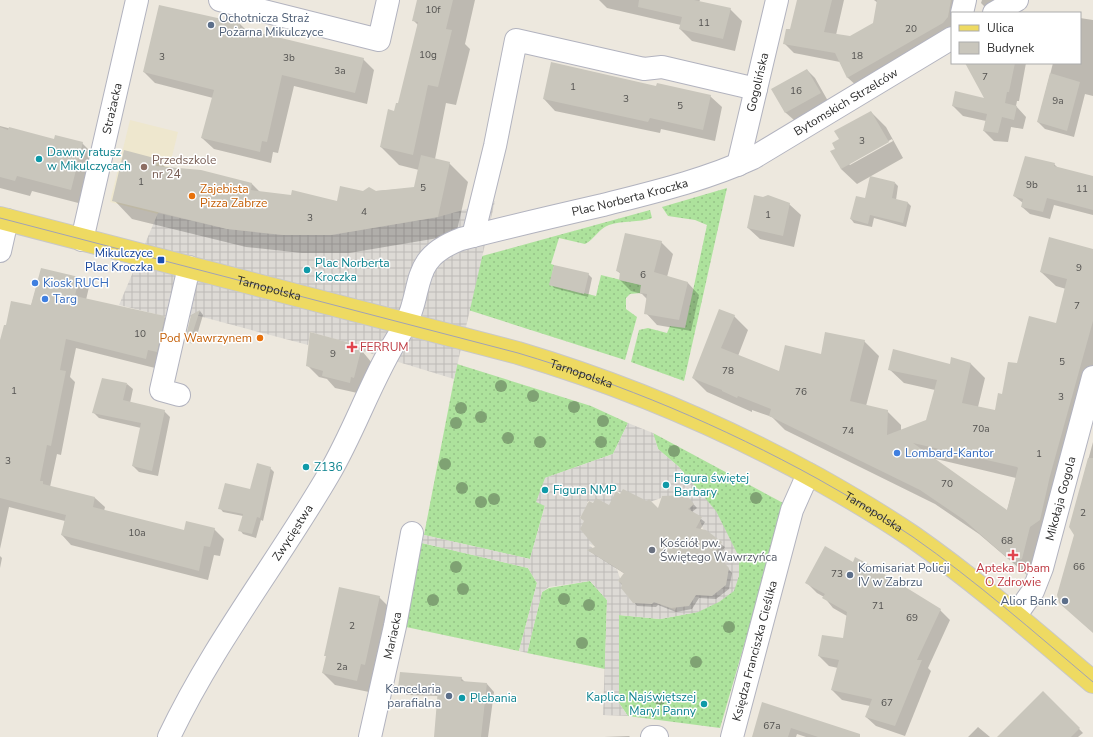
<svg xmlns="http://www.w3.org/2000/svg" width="1093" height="737" viewBox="0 0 1093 737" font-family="'Nunito Sans',sans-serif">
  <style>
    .education { fill: #eee7ce }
    .grass { fill: url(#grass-dots) }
    .plaza { fill: url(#plaza-grid); fill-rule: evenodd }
    .shadow { fill: #0003; fill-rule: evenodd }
    .building { fill: #c9c6bc; fill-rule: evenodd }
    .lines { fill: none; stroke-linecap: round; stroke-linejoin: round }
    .minor-casing { stroke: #b2b3bf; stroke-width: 24 }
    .major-casing { stroke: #c8c8c8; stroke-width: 24 }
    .minor { stroke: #fff; stroke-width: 22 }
    .major { stroke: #eeda62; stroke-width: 22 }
    .tram { stroke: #a1a2b5; stroke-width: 1 }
    .tree { fill: #7fa273 }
    .service-dot { fill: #5c6f8a; stroke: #fff; stroke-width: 1.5 }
    .culture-dot { fill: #0f9aa8; stroke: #fff; stroke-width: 1.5 }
    .education-dot { fill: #8d6e63; stroke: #fff; stroke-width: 1.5 }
    .food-dot { fill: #e8710a; stroke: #fff; stroke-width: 1.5 }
    .transit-dot { fill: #1a4fb4; stroke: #fff; stroke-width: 1.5 }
    .shop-dot { fill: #3f7fe0; stroke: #fff; stroke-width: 1.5 }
    .health-dot { fill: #e0444e; stroke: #fff; stroke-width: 1.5 }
    .worship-dot { fill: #6b7280; stroke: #fff; stroke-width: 1.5 }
    .labels { text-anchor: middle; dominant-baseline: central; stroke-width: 3; stroke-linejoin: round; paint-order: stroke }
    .number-label { font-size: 10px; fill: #535250 }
    .service-label { font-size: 12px; fill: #4e5e75; stroke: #fff; text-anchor: start }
    .street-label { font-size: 12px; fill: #2c2c2c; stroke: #fff }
    .culture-label { font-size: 12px; fill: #0d838f; stroke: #fff; text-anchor: start }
    .education-label { font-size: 12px; fill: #785e54; stroke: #fff; text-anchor: start }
    .food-label { font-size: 12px; fill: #c56008; stroke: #fff; text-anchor: start }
    .transit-label { font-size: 12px; fill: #164399; stroke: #fff; text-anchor: end }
    .shop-label { font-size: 12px; fill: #366cbe; stroke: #fff; text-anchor: start }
    .health-label { font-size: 12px; fill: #be3a42; stroke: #fff; text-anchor: start }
    .worship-label { font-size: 12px; fill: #5b616d; stroke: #fff; text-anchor: start }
  </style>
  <defs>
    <pattern id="grass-dots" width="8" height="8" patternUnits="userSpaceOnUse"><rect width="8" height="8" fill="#ade29c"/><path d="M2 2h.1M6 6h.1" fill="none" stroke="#95c287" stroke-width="1.8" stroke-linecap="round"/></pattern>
    <pattern id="plaza-grid" width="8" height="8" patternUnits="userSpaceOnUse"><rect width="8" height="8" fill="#dddad5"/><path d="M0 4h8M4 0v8" fill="none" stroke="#bebbb7"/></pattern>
  </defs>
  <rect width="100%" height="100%" fill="#ede8de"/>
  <path class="education" d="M130 120 178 132 158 214 110 202Z"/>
  <path class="grass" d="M727 188 684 381 631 362 639 330 648 328 667 333 670 326 685 328 707 225 695 220 668 216 662 207Z
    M650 210 652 218C639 223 623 220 609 225 598 229 595 239 585 244L559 238 551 264 554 265 550 285 596 296 601 275 641 285 640 293 630 294 626 298V309L637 317 625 360 459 307 475 258Z
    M457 364 591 406 628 423 613 454 545 478V505L530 559 424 535Z
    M653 433 785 504 720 728 628 716 619 703V615L660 619 698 612 739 576 679 467 658 449Z
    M422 543 528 568 537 583 519 651 406 627Z
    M590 581 607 600 605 669 527 653 542 592 549 588Z"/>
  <path class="plaza" d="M495 201 454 379 356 349 357 345 310 332 308 345 199 316 172 318 119 305 158 213 228 229 283 235H331L438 217Z
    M628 423 653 433 658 449 679 467 716 511 739 557V576L734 591 719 602 698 612 660 619 619 615V703L628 716 603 715 607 600 590 581 549 587 542 592 527 653 519 651 537 583 528 568 422 543 424 535 530 559 545 506 536 502 545 478 613 454ZM616 491 650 502 661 498 662 496 694 504 690 508 692 517H702L700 520 703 529 719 540 721 544 718 548 714 550 720 589 691 596 683 607 679 602 675 610 643 598 628 597 621 580 619 582 618 581 620 579 617 569 614 568H617L595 550 593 554 591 553 594 549 589 545 590 544 594 546 586 533H583L585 531 584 521 580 518 581 515 584 517 591 505 587 503 588 501 613 508Z"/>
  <path class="shadow" d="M418 0H475L465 44 470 49 456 105 446 103 435 159 449 163 468 182 456 235 349 253H302L246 247 132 219 114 200 158 160 166 168 201 171 252 184 260 192 338 202 363 192 415 188 419 170 399 165 381 147 399 104 418 25 413 20Z
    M599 0H700L699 2 730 9 742 21 735 51 692 41 680 29 681 25 607 8Z
    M798 0H844L836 35 850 37 874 24 878 3 874 0H962L952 13V34L858 87 848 78 840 62 794 53 784 43 791 31Z
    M982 0H1017L991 13 981 3Z
    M1080 18 1093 20V96L1085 94 1074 137 1045 129 1038 122 1053 63H1080Z
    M240 24 247 31 363 59 374 70 367 104 294 86 278 153 273 152 271 163 214 149 202 138 213 98 155 83 144 72Z
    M968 63H1026L1019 101H1017L1016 106 1026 117 1023 129 1011 127 1008 142 994 141 984 131 986 121 963 116 953 106 986 99Z
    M807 70 815 78 828 101 794 120 786 113 773 90Z
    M657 87 710 96 722 107 715 141 661 129 660 133 555 111 544 99Z
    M871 112 886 127 903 158 857 184 841 169 836 149 840 140ZM892 139 893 141 850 165 849 164Z
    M0 126 55 140 82 143 97 158 86 205 32 191 30 196 0 188Z
    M1054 164 1058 168 1093 177V215L1054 205 1050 219 1030 214 1022 207 1023 203 1014 196Z
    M895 183 898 186 896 200 908 203 911 206 906 227 874 218 872 227 854 223 851 219 866 199Z
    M768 196 789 204 801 215 794 247 760 239 748 228 764 198Z
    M661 242 673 254 667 277 688 283 699 295 691 331 657 325 646 313 647 299 642 294 631 291 620 280 621 274 617 271Z
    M1093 250V384L1036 573 1027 575 979 534 935 504 785 430 772 417 752 410V412L707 392 693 378 734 316 748 330 738 356 780 372 821 355 864 341 879 356 866 406 887 411 901 425V431L927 421 935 390 904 383 889 369 950 366 952 359 971 364 985 378 978 407 995 411 1018 365 1057 324 1066 289 1056 286 1041 272ZM932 458 1016 478 1007 511Z
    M42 269 79 278 89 287 86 300 164 317 174 327 155 368 76 348 70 377 75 382 61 455 57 454 50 487 95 498 105 507 104 511 185 531 214 529 224 539 220 556 214 555 208 580 71 545 62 535 65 521 9 507 0 549V341L31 306Z
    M588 274 592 278 588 297 554 288 551 284Z
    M200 311 203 315 195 342 189 340V342L194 344 190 343 186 340 192 315Z
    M357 345 372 363 362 394 335 388 327 379 319 377 307 365Z
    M127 384 133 389 130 403 164 411 170 417 158 476 139 472 133 466 141 428 99 418 93 412Z
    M1093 442V632L1060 603 1075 535 1070 527Z
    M270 468 274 472 263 521 261 520 256 538 243 534 240 530 243 516 223 512 220 508 250 490Z
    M686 496 697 508 692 512 705 522 700 530 725 547 718 557 732 573 729 589 716 599 699 598 692 609 676 612 658 605 656 607 637 606 619 581 625 574 589 551 597 548 594 504 658 510Z
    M0 556 2 558 0 568Z
    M854 563 868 565 940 610 950 620 928 668 931 671 905 736 876 726 866 717 870 706 842 700 832 690 838 668 829 666 819 656 844 639 847 616 833 608 824 597 817 593 807 583Z
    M379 597 391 609 369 692 335 685 323 673 327 657 325 655Z
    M461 678 466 683 487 684 494 692 488 737H435L438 696 407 695 400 688Z
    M1043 692 1083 733 1078 737H1001Z
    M763 703 833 737H806L797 734 796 737H753Z
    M978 727 990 737H968Z
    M629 736 630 737H604Z"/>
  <path class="building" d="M417 0H453L446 29 452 30 438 87 428 85 413 155 380 147 388 109 394 111 396 103H398L418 22 412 21Z
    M639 0H694L731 8 723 39 679 29 682 17 638 7Z
    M797 0H832L824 32 850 36 873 23 877 0H951L948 17 943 23 847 78 835 53 783 44 786 29H790Z
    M159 5 240 23V28L364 58 355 93 282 75 267 142 262 141 260 152 201 138 214 90 143 72Z
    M551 62 656 86 657 83 711 95 703 130 650 118 648 122 543 99Z
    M965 63H1015L1009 92H1007L1005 103 1017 106 1014 120 1002 117 998 133 983 131 987 114 952 106 955 91 984 98Z
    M807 69 821 93 785 113 771 89Z
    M1050 73 1080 82 1067 131 1037 122Z
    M871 111 889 142 841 169 830 151 835 149 832 143 839 139 834 131Z
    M0 127 8 130 9 127 54 139 55 135 83 142 71 190 17 176 15 181 0 177Z
    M124 150 158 159 156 166 201 170 252 183 251 190 291 195 292 190 337 201 340 186 363 191 369 187 376 191 414 187 421 155 450 162 438 217 331 235H283L227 229 112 201Z
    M1025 156 1055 163 1054 166 1093 176V210L1047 198 1043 212 1021 207 1023 199 1013 196Z
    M870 176 895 182 892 198 908 202 903 223 870 215 868 224 850 219 856 196 865 198Z
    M754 195 763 197 768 195 790 203 783 236 747 228Z
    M625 233 662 241 654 272 688 282 679 320 644 314 647 294 640 293 641 285 619 280 620 272 616 271Z
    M1049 237 1093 249V321L1050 476 1040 520 1030 527 1022 559 1012 562 964 520 920 490 769 416 771 409 738 396 737 398 722 391V390L692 378 719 309 735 315 721 348 779 371 785 345 821 354 825 332 865 340 850 401 888 410 887 435 926 420 937 380 888 370 893 349 950 364 951 357 971 363 962 403 995 410 998 393 1002 394 1008 362 1017 363 1029 316 1056 323 1067 279 1040 272ZM913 443 1017 467 1018 468 1007 510Z
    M554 265 589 273 584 294 549 285Z
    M41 268 79 277 75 296 165 316 157 352 148 350 146 359 66 339 60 370 66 371 51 446 47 445 40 481H43V484L95 497 93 507 184 530 186 521 215 528 210 547 204 546 199 571 61 535 66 515 0 498V340L4 325H6L11 301 31 305Z
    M200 310 190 341 185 340 191 315Z
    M310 332 358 345 356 349 361 350 354 378 351 377 350 383 322 376 323 371 306 366Z
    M102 378 127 383 123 400 165 410 152 471 132 466 141 423 92 413Z
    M1088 458H1093V633L1059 603 1057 595 1074 535 1069 527Z
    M257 463 271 467 260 518 257 517 252 534 238 531 243 514 218 509 225 483 250 489Z
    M623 489 647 501 649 499 658 508 662 496 686 495 694 504 688 509 702 517 696 528 706 530 722 542 715 553 729 568 726 585 712 596 696 595 689 606 671 608 654 602 652 604 633 603 621 588 622 584 618 581 624 573 587 550 595 547 580 529 584 521 580 518 589 501 593 503 596 498 609 505 616 491 620 494Z
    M825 546 853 562 855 557 868 564 941 609 917 660H922L895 726 865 717 872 699 831 690 839 660 818 656 822 635 843 638 847 612 822 598 825 594 805 583Z
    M339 587 380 596 365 665 361 664 357 681 322 673 326 656H324Z
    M400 672 462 677 461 681 487 683 481 737H434L438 689 398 688Z
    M1043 691 1080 728 1071 737H997Z
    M762 702 860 734V737H818L791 728 788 737H752Z"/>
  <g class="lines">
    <defs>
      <g id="minor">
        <path d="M220 0 379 40 388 0"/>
        <path d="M962 13 965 0"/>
        <path d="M994 13 1017 0"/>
        <path id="s1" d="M738 165 777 0"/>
        <path d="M473 236 495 146 516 40 644 69 662 67 756 89"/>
        <path id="s2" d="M82 240 137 0"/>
        <path d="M0 251 7 220"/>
        <path d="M179 395 161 390 189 267"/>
        <path id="s3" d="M1016 615 1033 591 1042 568 1093 377"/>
        <path id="s4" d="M169 737C213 644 277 563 329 474 356 428 372 377 401 332 427 291 405 260 461 239 508 227 555 216 603 205 654 192 705 180 753 158L952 38"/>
        <path id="s5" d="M370 737 395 626 412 533"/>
        <path d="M652 737H657"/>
        <path id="s6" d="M732 737 792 510 808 474"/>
      </g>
      <g id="major">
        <path id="s7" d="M0 218 518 353C622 384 722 426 818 479 850 497 882 516 913 537 976 581 1034 632 1093 682"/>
      </g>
    </defs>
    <use href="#minor" class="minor-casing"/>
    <use href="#major" class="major-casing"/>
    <use href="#minor" class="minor"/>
    <use href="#major" class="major"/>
    <path class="tram" d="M0 218 518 353C622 384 722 426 818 479 850 497 882 516 913 537 976 581 1034 632 1093 682"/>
  </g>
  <g class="tree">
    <circle cx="501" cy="386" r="6"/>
    <circle cx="533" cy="396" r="6"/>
    <circle cx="574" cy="407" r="6"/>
    <circle cx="461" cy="408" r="6"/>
    <circle cx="481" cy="417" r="6"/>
    <circle cx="603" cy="421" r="6"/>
    <circle cx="456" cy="423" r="6"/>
    <circle cx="508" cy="438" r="6"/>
    <circle cx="540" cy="442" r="6"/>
    <circle cx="601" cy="442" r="6"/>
    <circle cx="674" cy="451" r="6"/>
    <circle cx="445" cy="464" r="6"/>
    <circle cx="462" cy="488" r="6"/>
    <circle cx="756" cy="498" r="6"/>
    <circle cx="494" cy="499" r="6"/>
    <circle cx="481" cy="502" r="6"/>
    <circle cx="456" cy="567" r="6"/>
    <circle cx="463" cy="589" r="6"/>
    <circle cx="564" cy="599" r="6"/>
    <circle cx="433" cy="600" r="6"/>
    <circle cx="589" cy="605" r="6"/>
    <circle cx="729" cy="627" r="6"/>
    <circle cx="582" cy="643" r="6"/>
    <circle cx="696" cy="662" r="6"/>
    <circle cx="660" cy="699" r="6"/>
  </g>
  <g class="service-dot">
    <circle cx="211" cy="25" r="4"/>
    <circle cx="850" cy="575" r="4"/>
    <circle cx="1065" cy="601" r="4"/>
    <circle cx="449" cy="696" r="4"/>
  </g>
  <g class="culture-dot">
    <circle cx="39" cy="159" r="4"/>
    <circle cx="307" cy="270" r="4"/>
    <circle cx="306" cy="467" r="4"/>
    <circle cx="666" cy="485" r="4"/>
    <circle cx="545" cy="490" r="4"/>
    <circle cx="462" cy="698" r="4"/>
    <circle cx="704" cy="704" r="4"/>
  </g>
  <circle class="education-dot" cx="144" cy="167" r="4"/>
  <g class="food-dot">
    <circle cx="192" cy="196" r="4"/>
    <circle cx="260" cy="338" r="4"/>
  </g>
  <rect class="transit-dot" x="157" y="256" width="8" height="8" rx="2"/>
  <g class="shop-dot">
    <circle cx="35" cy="283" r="4"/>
    <circle cx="45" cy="299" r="4"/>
    <circle cx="897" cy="453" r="4"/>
  </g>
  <g class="health-dot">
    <path d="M350 341h4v4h4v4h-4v4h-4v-4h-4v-4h4z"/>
    <path d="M1011 549h4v4h4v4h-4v4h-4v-4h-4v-4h4z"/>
  </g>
  <circle class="worship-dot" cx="652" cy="550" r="4"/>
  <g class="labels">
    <g class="number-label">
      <text x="433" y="10">10f</text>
      <text x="704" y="23">11</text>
      <text x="911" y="29">20</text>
      <text x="428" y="55">10g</text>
      <text x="857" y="56">18</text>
      <text x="162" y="57">3</text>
      <text x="289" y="58">3b</text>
      <text x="340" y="71">3a</text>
      <text x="985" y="77">7</text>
      <text x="573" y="87">1</text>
      <text x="796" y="91">16</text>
      <text x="626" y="99">3</text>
      <text x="1058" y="101">9a</text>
      <text x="680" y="106">5</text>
      <text x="862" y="141">3</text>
      <text x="141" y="182">1</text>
      <text x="1032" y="185">9b</text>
      <text x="423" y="188">5</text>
      <text x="1082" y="189">11</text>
      <text x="364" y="212">4</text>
      <text x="768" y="215">1</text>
      <text x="310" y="218">3</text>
      <text x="1079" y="268">9</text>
      <text x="643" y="275">6</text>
      <text x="1077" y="306">7</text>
      <text x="140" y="334">10</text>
      <text x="333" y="354">9</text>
      <text x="1062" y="362">5</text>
      <text x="728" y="371">78</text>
      <text x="14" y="391">1</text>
      <text x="801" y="392">76</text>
      <text x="1061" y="397">3</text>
      <text x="981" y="429">70a</text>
      <text x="848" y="431">74</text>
      <text x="1039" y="454">1</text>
      <text x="8" y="461">3</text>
      <text x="947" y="484">70</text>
      <text x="1083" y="513">2</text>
      <text x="137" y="533">10a</text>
      <text x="1007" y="541">68</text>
      <text x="1079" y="567">66</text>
      <text x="837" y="574">73</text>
      <text x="878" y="606">71</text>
      <text x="912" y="618">69</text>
      <text x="352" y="626">2</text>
      <text x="342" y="667">2a</text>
      <text x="887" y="703">67</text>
      <text x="772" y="726">67a</text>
    </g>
    <g class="service-label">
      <text x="219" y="18">Ochotnicza Straż<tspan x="219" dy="14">Pożarna Mikulczyce</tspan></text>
      <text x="858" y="568">Komisariat Policji<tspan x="858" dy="14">IV w Zabrzu</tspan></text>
      <text x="1057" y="601" text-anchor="end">Alior Bank</text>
      <text x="441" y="689" text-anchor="end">Kancelaria<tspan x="441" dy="14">parafialna</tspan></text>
    </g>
    <g class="street-label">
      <text stroke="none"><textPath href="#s1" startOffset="85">Gogolińska</textPath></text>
      <text stroke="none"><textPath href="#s4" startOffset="996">Bytomskich Strzelców</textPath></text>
      <text stroke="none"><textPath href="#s2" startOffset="135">Strażacka</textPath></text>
      <text stroke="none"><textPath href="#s4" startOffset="758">Plac Norberta Kroczka</textPath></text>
      <text stroke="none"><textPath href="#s7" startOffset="278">Tarnopolska</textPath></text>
      <text stroke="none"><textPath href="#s7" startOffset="602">Tarnopolska</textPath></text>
      <text stroke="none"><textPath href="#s3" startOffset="126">Mikołaja Gogola</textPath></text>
      <text stroke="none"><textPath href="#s7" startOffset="926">Tarnopolska</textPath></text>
      <text stroke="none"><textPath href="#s4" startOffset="239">Zwycięstwa</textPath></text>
      <text stroke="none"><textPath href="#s5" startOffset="104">Mariacka</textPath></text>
      <text stroke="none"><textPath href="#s6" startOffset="89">Księdza Franciszka Cieślika</textPath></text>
    </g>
    <g class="culture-label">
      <text x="47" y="152">Dawny ratusz<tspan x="47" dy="14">w Mikulczycach</tspan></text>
      <text x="315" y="263">Plac Norberta<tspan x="315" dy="14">Kroczka</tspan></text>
      <text x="314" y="467">Z136</text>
      <text x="674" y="478">Figura świętej<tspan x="674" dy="14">Barbary</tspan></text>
      <text x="553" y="490">Figura NMP</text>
      <text x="696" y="697" text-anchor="end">Kaplica Najświętszej<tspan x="696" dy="14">Maryi Panny</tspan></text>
      <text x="470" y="698">Plebania</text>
    </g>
    <g class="education-label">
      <text x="152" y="160">Przedszkole<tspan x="152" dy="14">nr 24</tspan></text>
    </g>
    <g class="food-label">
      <text x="200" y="189">Zajebista<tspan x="200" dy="14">Pizza Zabrze</tspan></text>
      <text x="252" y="338" text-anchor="end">Pod Wawrzynem</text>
    </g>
    <g class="transit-label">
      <text x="153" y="253">Mikulczyce<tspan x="153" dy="14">Plac Kroczka</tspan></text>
    </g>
    <g class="shop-label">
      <text x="43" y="283">Kiosk RUCH</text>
      <text x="53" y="299">Targ</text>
      <text x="905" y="453">Lombard-Kantor</text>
    </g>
    <g class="health-label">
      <text x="360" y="347">FERRUM</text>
      <text x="1013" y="568" text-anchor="middle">Apteka Dbam<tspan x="1013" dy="14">O Zdrowie</tspan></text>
    </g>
    <g class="worship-label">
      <text x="660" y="543">Kościół pw.<tspan x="660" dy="14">Świętego Wawrzyńca</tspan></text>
    </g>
  </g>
  <rect x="951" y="12" width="130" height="52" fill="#ffffff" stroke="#ababab"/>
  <rect x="959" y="25" width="20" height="6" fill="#eeda62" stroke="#ababab"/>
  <text x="987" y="32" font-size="12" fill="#2c2c2c">Ulica</text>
  <rect x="959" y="42" width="20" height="12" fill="#c9c6bc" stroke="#ababab"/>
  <text x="987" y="52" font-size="12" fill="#2c2c2c">Budynek</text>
</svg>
